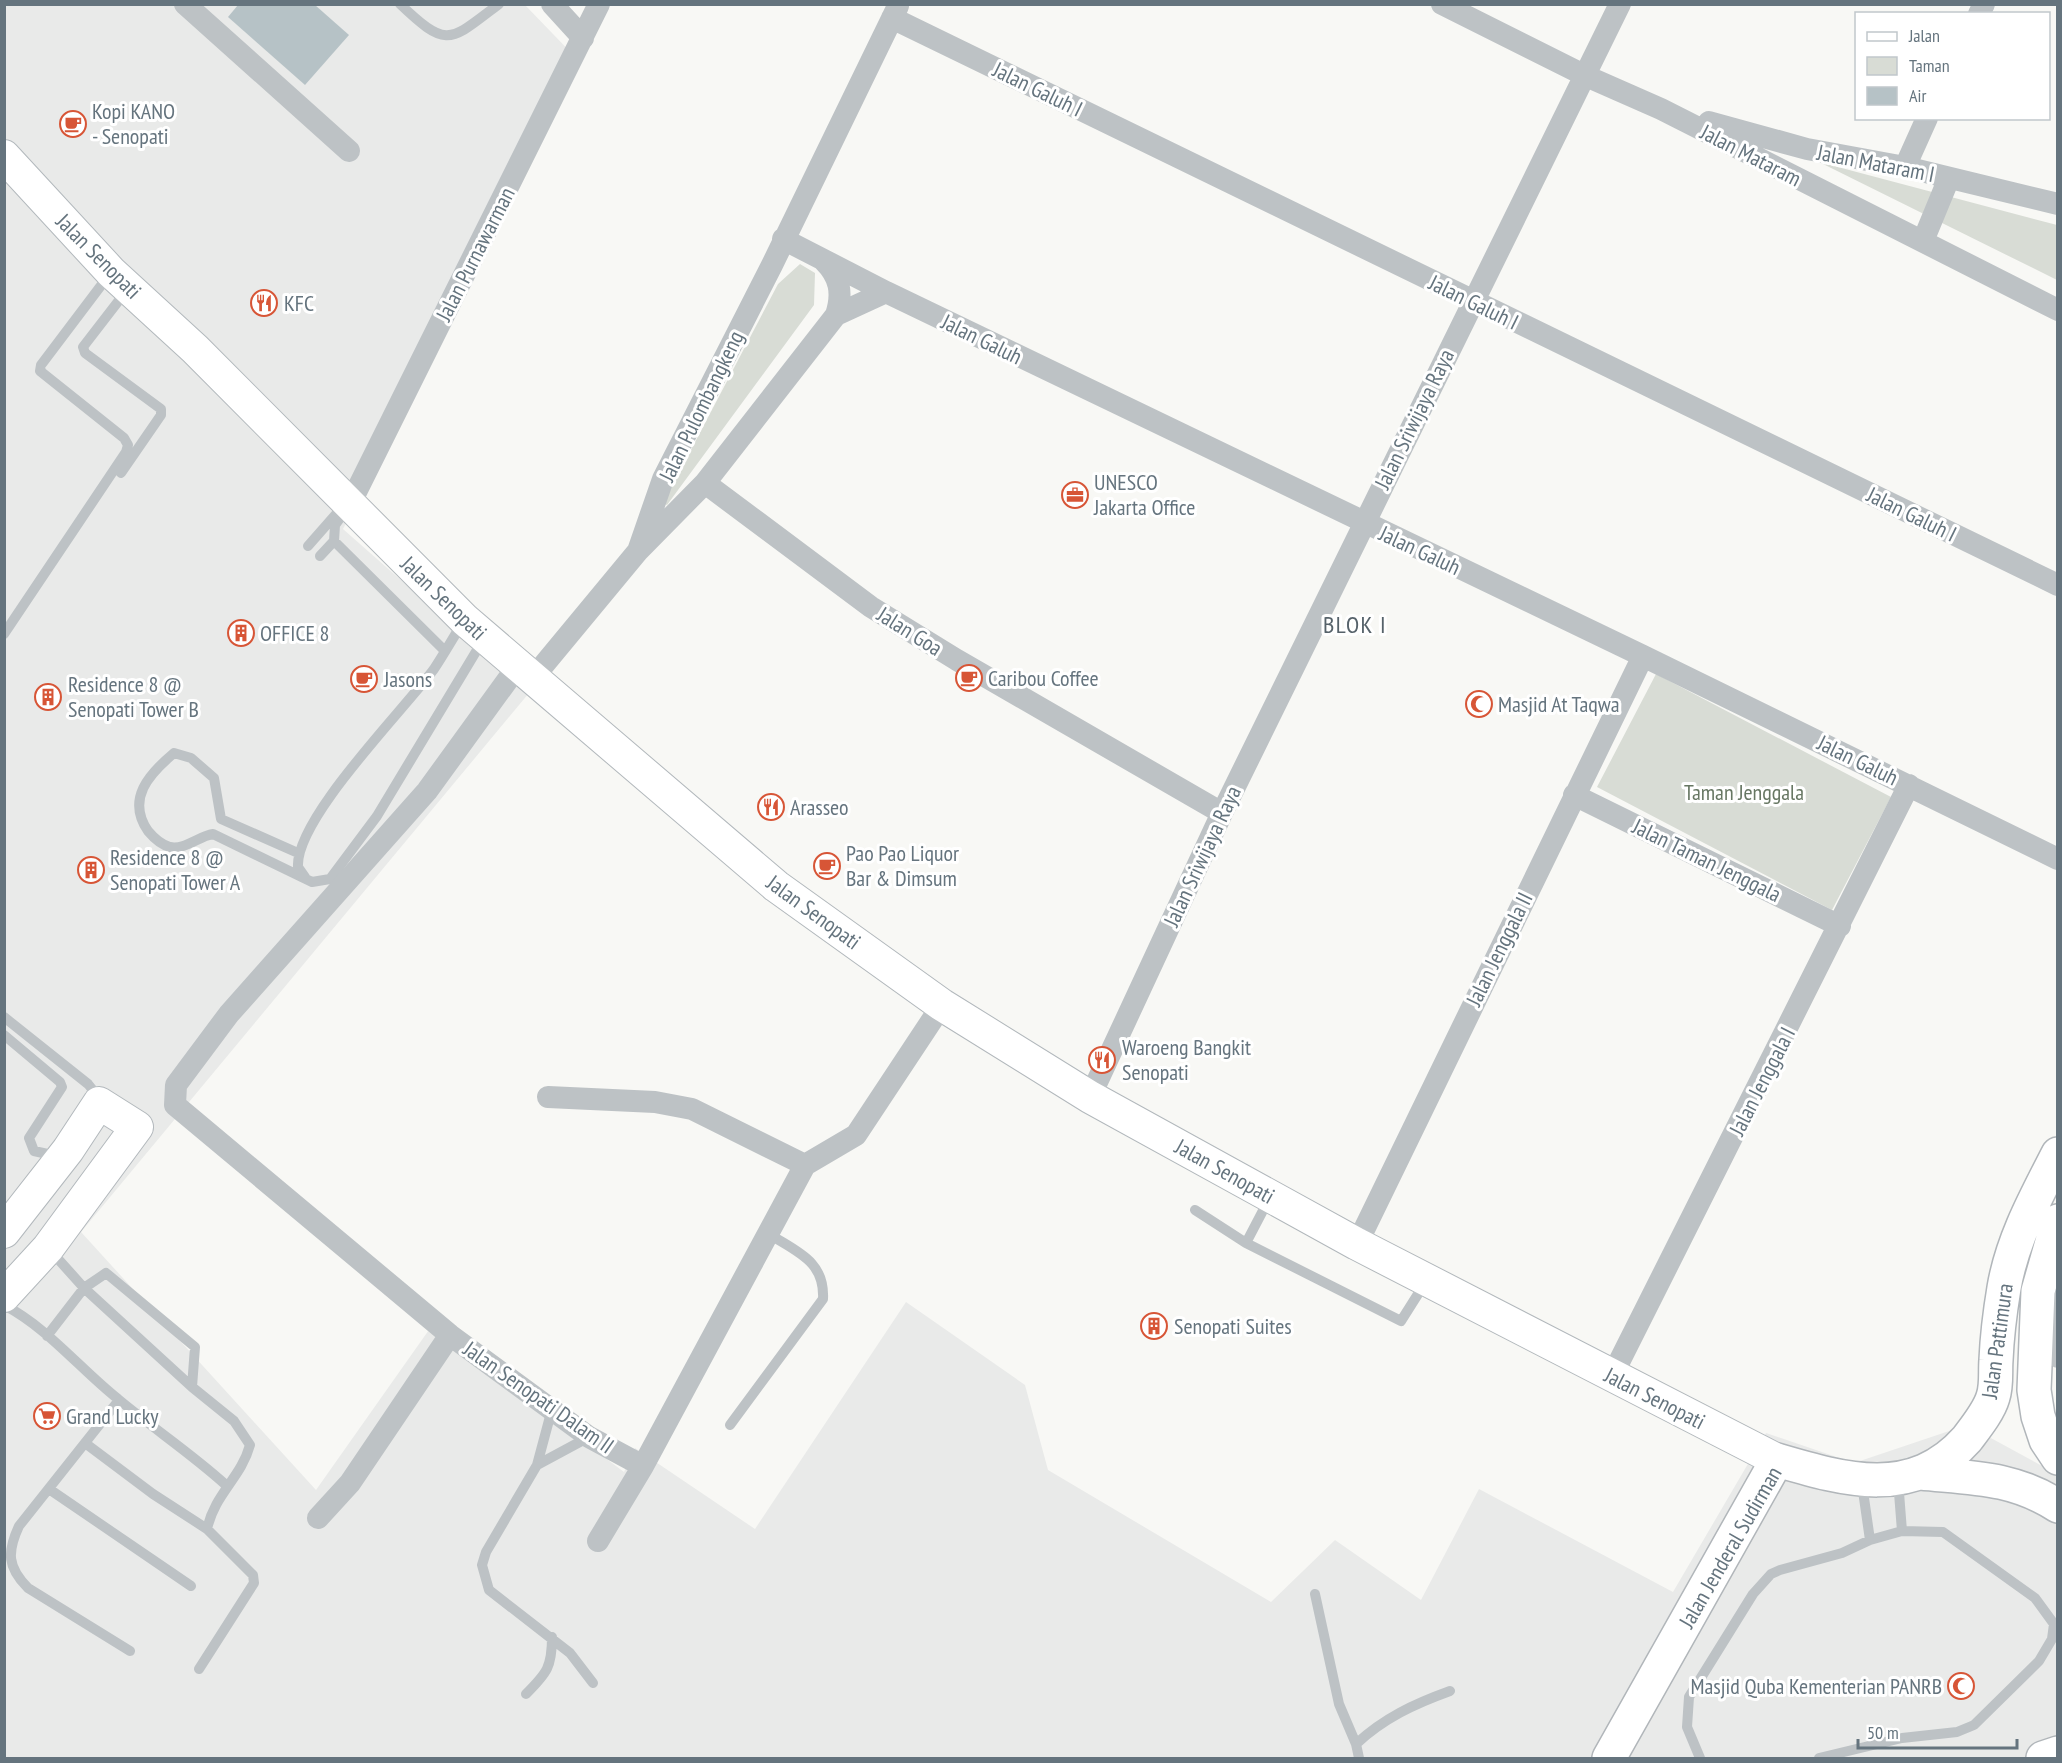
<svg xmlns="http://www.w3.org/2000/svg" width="2062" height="1763" viewBox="0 0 2062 1763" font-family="'PT Sans Narrow',sans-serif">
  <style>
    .built { fill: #e9eae9 }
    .green { fill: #d8dcd5 }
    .water { fill: #b6c2c6 }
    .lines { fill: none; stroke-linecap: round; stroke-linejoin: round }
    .secondary-casing { stroke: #b2b8bc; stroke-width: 34 }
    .primary-casing { stroke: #b1b6ba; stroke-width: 36 }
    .lane { stroke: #bdc2c5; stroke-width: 10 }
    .street { stroke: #bdc2c5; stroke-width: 22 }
    .secondary { stroke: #fff; stroke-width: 32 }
    .primary { stroke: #fff; stroke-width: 33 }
    .labels { text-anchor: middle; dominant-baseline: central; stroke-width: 6; stroke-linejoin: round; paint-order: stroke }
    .street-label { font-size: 22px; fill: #65747e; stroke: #fff }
    .poi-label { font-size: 22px; fill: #65747e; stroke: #fff; text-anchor: start }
    .park-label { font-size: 22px; fill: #677763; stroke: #fff }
    .neighbourhood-label { font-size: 24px; letter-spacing: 1.5px; fill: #56626a; stroke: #fff }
  </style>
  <rect width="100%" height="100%" fill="#f8f8f5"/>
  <path class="built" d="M5 5H525L581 63 343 529 529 693 81 1232 316 1490 431 1327 624 1472 635 1448 755 1529 906 1302 1025 1385 1048 1470 1271 1602 1335 1540 1421 1600 1479 1489 1673 1592 1766 1433 1854 1463 1967 1425 2057 1474V1745L2042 1758H5Z"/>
  <path class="green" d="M1819 162 2057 225V280Z
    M800 264 815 273 814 305 667 505 663 503 778 284Z
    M1656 674 1891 797 1832 910 1597 787Z"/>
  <path class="water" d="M238 5H315L349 35 305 85 228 17Z"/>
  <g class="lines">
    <defs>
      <path id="secondary" d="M4 156 111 272 195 349 465 620 776 886 942 1005 1090 1097 1357 1244 1777 1460
        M4 1232 68 1150 99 1103 137 1127 48 1248 4 1296"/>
      <path id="primary" d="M2058 1221 2038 1291 2034 1390 2038 1416 2046 1440 2058 1458
        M1921 1473C1972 1478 2013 1477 2058 1506
        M1609 1758 1777 1460C1845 1480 1913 1500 1967 1439 1976 1427 1989 1411 1993 1397 1997 1385 1995 1372 1996 1360 1997 1337 2000 1312 2004 1288 2012 1240 2036 1197 2058 1154
        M2043 1758 2058 1753"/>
    </defs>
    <use href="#secondary" class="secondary-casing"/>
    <use href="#primary" class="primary-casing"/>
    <path class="lane" d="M400 4C448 50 450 41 499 4
      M121 473 161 415V409L85 353 83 347 127 290
      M348 507 335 525 334 541 445 651
      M308 546 337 513
      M320 556 334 541
      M4 634 126 452 128 445 124 438 40 371 41 365 109 275
      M298 853 221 819 214 778 191 758 174 753C149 774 126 799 148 831 153 837 162 845 170 847 185 850 199 836 213 834L312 882 330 879 377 816 483 640
      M305 877 298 867C295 819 403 711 434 669 444 654 453 638 463 622
      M4 1017 88 1084 92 1089 90 1100
      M4 1035 60 1082 62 1087 29 1138 34 1151 52 1155 55 1152
      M1269 1199 1246 1243 1401 1321 1425 1283
      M1195 1210 1246 1243
      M50 1250 84 1288 192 1387 234 1421 250 1445C241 1478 215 1493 207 1529L253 1575 254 1583 199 1669
      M4 1305C48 1328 80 1369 118 1399 154 1429 192 1454 226 1485
      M47 1336 84 1288 106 1273 195 1347 192 1387
      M119 1400 19 1526C7 1552 7 1567 28 1588L130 1651
      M552 1409 537 1465 486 1552 482 1565 489 1590 570 1653 593 1683
      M730 1425 823 1299C825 1261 797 1252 769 1234
      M85 1443 153 1494 207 1529
      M537 1465 589 1437
      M1898 1480 1902 1531
      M1862 1484 1870 1540
      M49 1489 191 1586
      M1315 1594 1339 1704 1356 1744 1359 1758
      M526 1694C547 1673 552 1667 552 1637
      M1356 1744C1384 1718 1414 1704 1450 1691
      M1700 1758 1687 1727 1689 1697 1753 1594 1771 1574 1780 1570 1842 1553 1870 1540 1902 1531 1943 1532 2035 1598 2054 1624 2052 1639 2039 1661 1974 1725 1957 1732 1902 1738 1819 1758"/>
    <path class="street" d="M185 4 349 151
      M552 4 583 38
      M1442 4 1586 76 1661 109 2058 310
      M1979 14 1984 4
      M892 18 2058 585
      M1709 122 1807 149 1905 167 2058 204
      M1905 167 1927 118
      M783 239 886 292 1643 656 2058 859
      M1923 241 1949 178
      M824 261C840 277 843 293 836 315
      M705 483 871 607 957 660 1222 813
      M350 504 599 4
      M638 551 663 479 772 265 898 6
      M517 667 427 791 229 1014 176 1085 175 1105 450 1335 589 1437 643 1466
      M532 679 638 551 705 483 836 315 886 292
      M1574 795 1840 926
      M548 1097 655 1102 692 1109 805 1165
      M1090 1097 1222 813 1620 4
      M1357 1244 1643 656
      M2058 1279 2053 1307 2058 1357
      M1612 1376 1909 785
      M318 1518 350 1483 450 1335
      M598 1541 643 1466 805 1165 856 1135 942 1005"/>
    <use href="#secondary" class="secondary"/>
    <use href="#primary" class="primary"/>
  </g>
  <defs>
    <symbol id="cafe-ring" viewBox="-11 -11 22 22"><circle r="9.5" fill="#fff" stroke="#d75536" stroke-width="1.5"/><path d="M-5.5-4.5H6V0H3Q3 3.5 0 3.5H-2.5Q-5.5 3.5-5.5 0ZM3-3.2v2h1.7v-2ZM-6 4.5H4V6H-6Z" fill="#d75536"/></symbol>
    <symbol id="restaurant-ring" viewBox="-11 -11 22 22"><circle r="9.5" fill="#fff" stroke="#d75536" stroke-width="1.5"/><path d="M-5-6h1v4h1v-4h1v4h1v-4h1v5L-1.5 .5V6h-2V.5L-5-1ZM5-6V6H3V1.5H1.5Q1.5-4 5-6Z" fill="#d75536"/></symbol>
    <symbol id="office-ring" viewBox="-11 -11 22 22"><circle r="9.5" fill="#fff" stroke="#d75536" stroke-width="1.5"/><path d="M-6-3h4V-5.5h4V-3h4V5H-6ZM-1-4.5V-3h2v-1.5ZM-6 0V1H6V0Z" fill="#d75536"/></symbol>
    <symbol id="building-ring" viewBox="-11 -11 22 22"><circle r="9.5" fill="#fff" stroke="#d75536" stroke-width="1.5"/><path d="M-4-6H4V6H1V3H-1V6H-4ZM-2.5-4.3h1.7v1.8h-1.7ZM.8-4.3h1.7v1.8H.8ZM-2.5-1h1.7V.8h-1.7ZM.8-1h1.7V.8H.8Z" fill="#d75536"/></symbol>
    <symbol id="mosque-ring" viewBox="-11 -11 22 22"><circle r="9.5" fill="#fff" stroke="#d75536" stroke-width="1.5"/><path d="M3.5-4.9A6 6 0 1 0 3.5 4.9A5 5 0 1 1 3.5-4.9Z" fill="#d75536"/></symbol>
    <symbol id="supermarket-ring" viewBox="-11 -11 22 22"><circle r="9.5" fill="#fff" stroke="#d75536" stroke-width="1.5"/><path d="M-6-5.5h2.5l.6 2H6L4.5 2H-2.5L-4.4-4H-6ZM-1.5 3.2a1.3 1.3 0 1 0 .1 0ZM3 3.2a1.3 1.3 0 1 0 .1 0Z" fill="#d75536"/></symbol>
  </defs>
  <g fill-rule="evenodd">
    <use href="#cafe-ring" x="58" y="109" width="30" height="30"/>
    <use href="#restaurant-ring" x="249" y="288" width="30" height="30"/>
    <use href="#office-ring" x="1060" y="480" width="30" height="30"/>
    <use href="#building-ring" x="226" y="618" width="30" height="30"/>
    <use href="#cafe-ring" x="954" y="663" width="30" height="30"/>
    <use href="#cafe-ring" x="349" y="664" width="30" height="30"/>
    <use href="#building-ring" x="33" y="682" width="30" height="30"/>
    <use href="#mosque-ring" x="1464" y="689" width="30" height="30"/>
    <use href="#restaurant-ring" x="756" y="792" width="30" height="30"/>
    <use href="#cafe-ring" x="812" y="851" width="30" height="30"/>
    <use href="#building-ring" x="76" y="855" width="30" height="30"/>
    <use href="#restaurant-ring" x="1087" y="1045" width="30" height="30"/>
    <use href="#building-ring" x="1139" y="1311" width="30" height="30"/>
    <use href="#supermarket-ring" x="32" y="1401" width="30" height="30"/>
    <use href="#mosque-ring" x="1946" y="1671" width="30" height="30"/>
  </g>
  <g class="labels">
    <g class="street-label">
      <text transform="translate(1038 89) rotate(26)">Jalan Galuh I</text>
      <text transform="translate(1751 155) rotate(27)">Jalan Mataram</text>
      <text transform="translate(1876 163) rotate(11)">Jalan Mataram I</text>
      <text transform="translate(475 254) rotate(-63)">Jalan Purnawarman</text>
      <text transform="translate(99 256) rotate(45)">Jalan Senopati</text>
      <text transform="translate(1474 302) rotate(26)">Jalan Galuh I</text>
      <text transform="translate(982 339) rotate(26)">Jalan Galuh</text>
      <text transform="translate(701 406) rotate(-64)">Jalan Pulombangkeng</text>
      <text transform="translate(1414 419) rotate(-64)">Jalan Sriwijaya Raya</text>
      <text transform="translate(1912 514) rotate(26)">Jalan Galuh I</text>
      <text transform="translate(1420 550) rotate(25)">Jalan Galuh</text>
      <text transform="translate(444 598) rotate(44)">Jalan Senopati</text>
      <text transform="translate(910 631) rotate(32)">Jalan Goa</text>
      <text transform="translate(1858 760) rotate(26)">Jalan Galuh</text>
      <text transform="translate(1202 856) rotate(-65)">Jalan Sriwijaya Raya</text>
      <text transform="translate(1707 860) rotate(26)">Jalan Taman Jenggala</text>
      <text transform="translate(814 912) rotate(36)">Jalan Senopati</text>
      <text transform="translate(1499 949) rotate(-64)">Jalan Jenggala II</text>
      <text transform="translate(1762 1081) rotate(-63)">Jalan Jenggala I</text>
      <text transform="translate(1225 1171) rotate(29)">Jalan Senopati</text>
      <text transform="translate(1997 1341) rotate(-82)">Jalan Pattimura</text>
      <text transform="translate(539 1397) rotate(35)">Jalan Senopati Dalam II</text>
      <text transform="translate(1655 1398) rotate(27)">Jalan Senopati</text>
      <text transform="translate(1730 1547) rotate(-60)">Jalan Jenderal Sudirman</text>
    </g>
    <g class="poi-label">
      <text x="92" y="111">Kopi KANO<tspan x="92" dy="25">- Senopati</tspan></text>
      <text x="284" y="303">KFC</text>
      <text x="1094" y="482">UNESCO<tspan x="1094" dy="25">Jakarta Office</tspan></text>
      <text x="260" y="633">OFFICE 8</text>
      <text x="988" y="678">Caribou Coffee</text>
      <text x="384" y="679">Jasons</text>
      <text x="68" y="684">Residence 8 @<tspan x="68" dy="25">Senopati Tower B</tspan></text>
      <text x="1498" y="704">Masjid At Taqwa</text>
      <text x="790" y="807">Arasseo</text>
      <text x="846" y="853">Pao Pao Liquor<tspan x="846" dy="25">Bar &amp; Dimsum</tspan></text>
      <text x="110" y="857">Residence 8 @<tspan x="110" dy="25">Senopati Tower A</tspan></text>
      <text x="1122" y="1047">Waroeng Bangkit<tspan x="1122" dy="25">Senopati</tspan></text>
      <text x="1174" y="1326">Senopati Suites</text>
      <text x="66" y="1416">Grand Lucky</text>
      <text x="1942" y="1686" text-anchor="end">Masjid Quba Kementerian PANRB</text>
    </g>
    <g class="park-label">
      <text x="1744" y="792">Taman Jenggala</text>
    </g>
    <g class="neighbourhood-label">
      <text x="1355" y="624">BLOK I</text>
    </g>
  </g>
  <rect width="2062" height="1763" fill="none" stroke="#65747e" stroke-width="12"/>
  <rect x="1855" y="12" width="195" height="108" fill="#ffffff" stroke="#c1c7cb" stroke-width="1.5"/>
  <rect x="1867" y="32" width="30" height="9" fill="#ffffff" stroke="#c1c7cb" stroke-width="1.5"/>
  <text x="1909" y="42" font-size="18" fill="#65747e">Jalan</text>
  <rect x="1867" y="57" width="30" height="18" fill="#d8dcd5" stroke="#c1c7cb" stroke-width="1.5"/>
  <text x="1909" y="72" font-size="18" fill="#65747e">Taman</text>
  <rect x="1867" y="87" width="30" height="18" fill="#b6c2c6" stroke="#c1c7cb" stroke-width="1.5"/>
  <text x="1909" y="102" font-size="18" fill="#65747e">Air</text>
  <path d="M1858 1739v9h159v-9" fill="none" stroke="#65747e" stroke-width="3"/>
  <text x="1867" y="1739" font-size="18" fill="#65747e" stroke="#ffffff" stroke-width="4.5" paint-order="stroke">50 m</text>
</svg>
